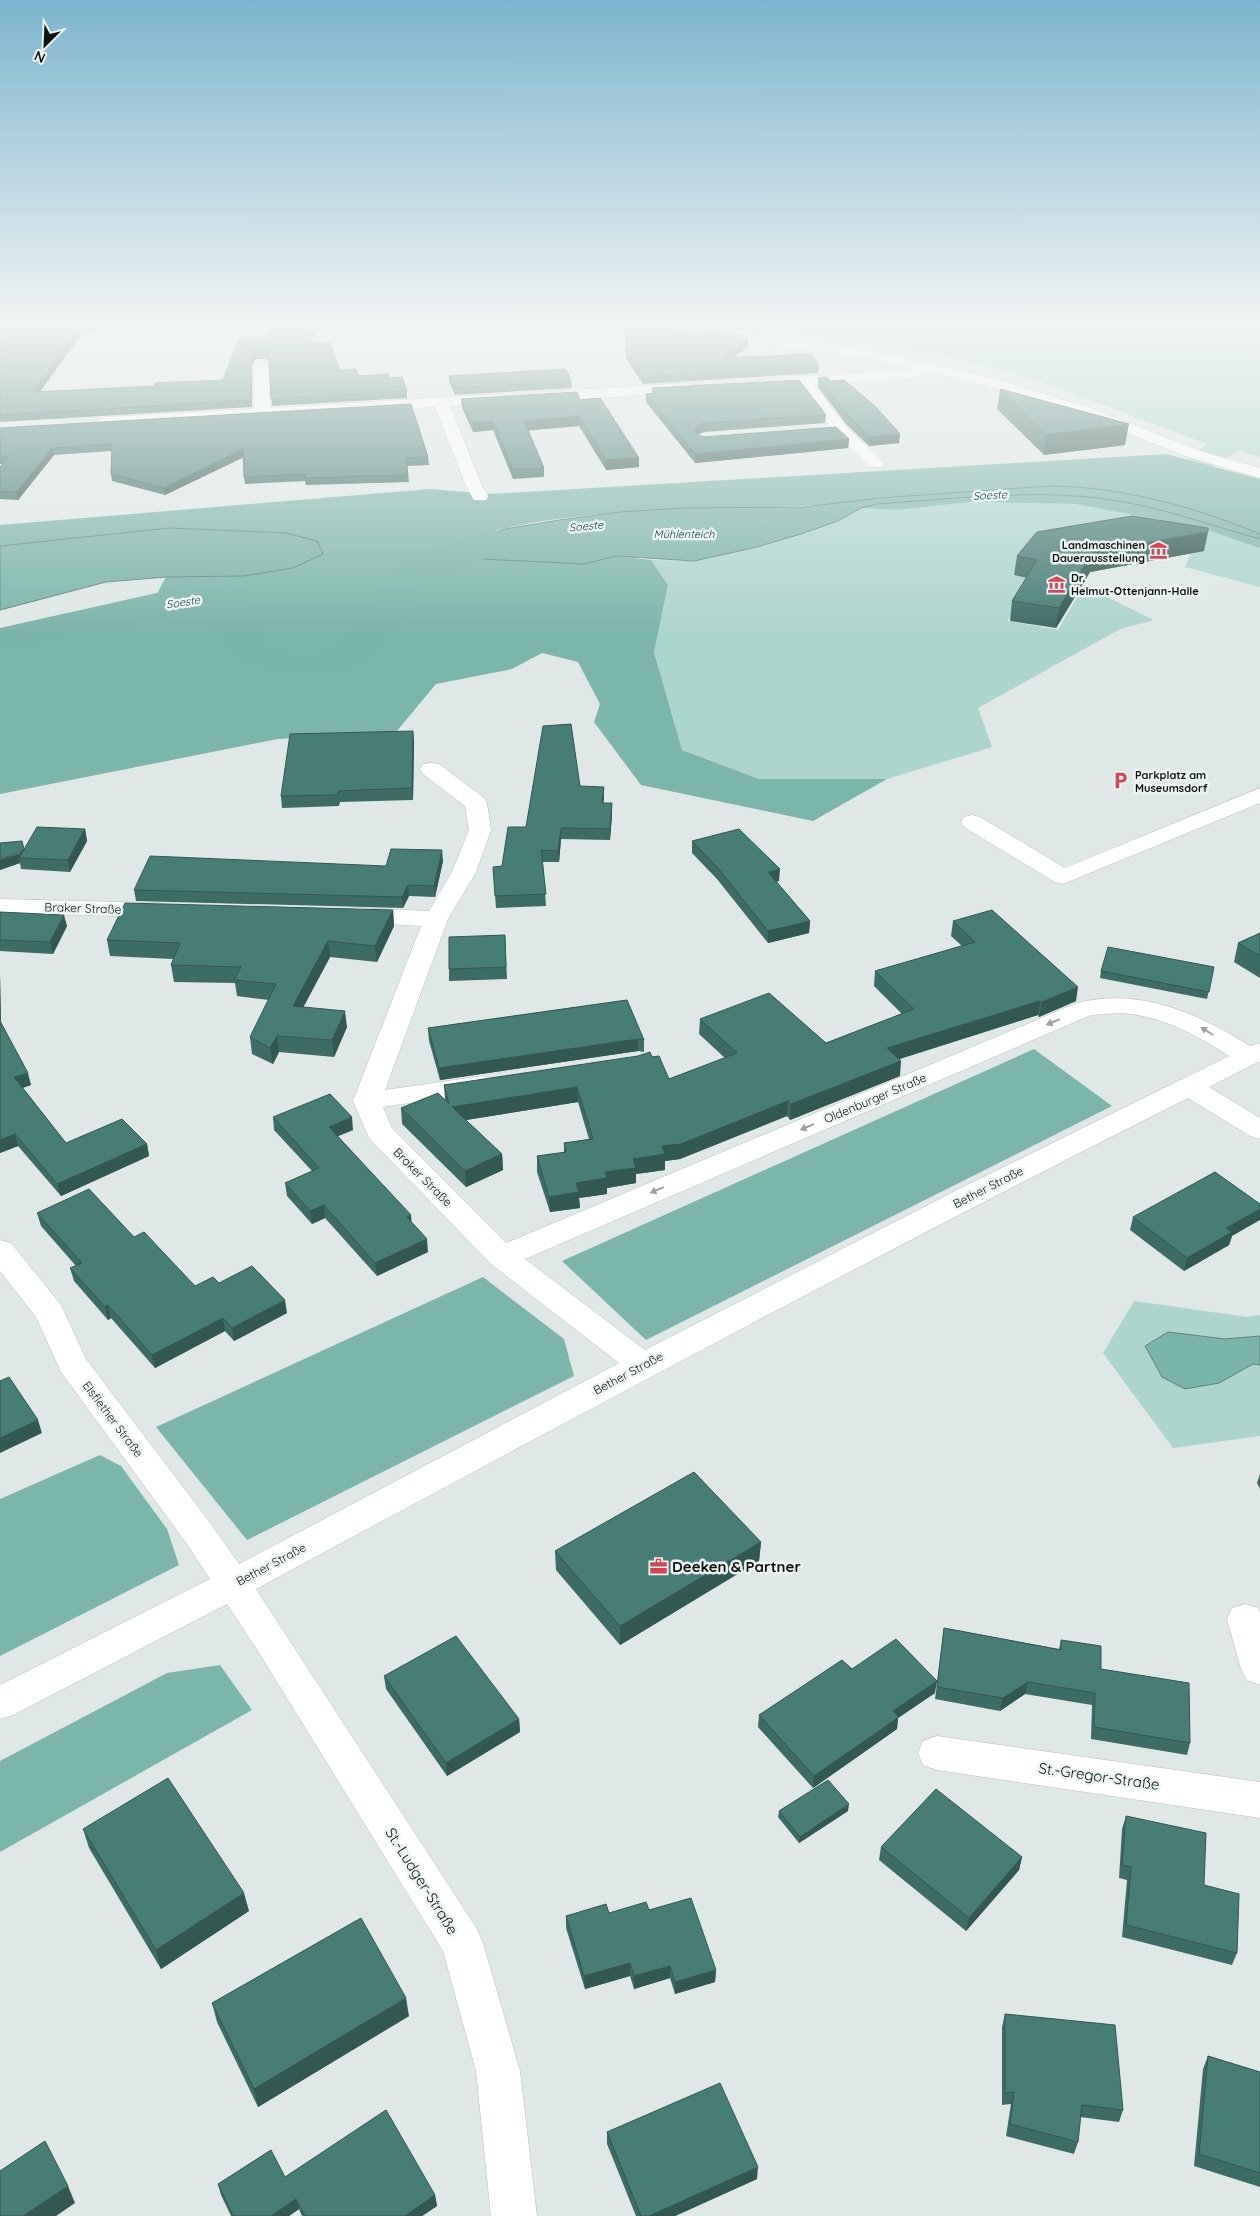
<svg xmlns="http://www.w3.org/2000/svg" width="1260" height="2216" viewBox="0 0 1260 2216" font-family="Quicksand,sans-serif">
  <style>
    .green { fill: #acd5cd }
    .forest { fill: #7cb5aa }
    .water { fill: #7bb4a9; stroke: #5b837b }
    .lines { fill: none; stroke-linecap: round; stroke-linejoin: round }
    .river { fill: #7bb4a9; fill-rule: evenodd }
    .minor-casing { stroke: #b7bfbd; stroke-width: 1 }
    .minor { fill: #fff; fill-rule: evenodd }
    .wall { fill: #3c6c64 }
    .shaded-wall { fill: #315851 }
    .building { fill: #467d74; stroke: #315851 }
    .oneway { fill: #9fa0a0 }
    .labels { text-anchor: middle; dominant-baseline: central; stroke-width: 5; stroke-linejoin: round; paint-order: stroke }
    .far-water-label { font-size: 11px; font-style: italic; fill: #0d413a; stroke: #ecf5f3 }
    .far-poi-label { font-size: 11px; font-weight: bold; fill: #0f1211; stroke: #ecf5f3; text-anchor: start }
    .street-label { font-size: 12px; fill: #0f1211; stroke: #ecf5f3 }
    .near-poi-label { font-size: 15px; font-weight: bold; fill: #0f1211; stroke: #ecf5f3; text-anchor: start }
    .near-street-label { font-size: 15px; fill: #0f1211; stroke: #ecf5f3 }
  </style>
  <rect width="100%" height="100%" fill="#dfe8e6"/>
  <path class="green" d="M744 326H1260V457L1238 451 1213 467 1260 482V587L1185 567 1194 545 1033 550 1012 575 1032 579 1007 621 1058 630 1081 590 1105 596 1154 620 1120 629 978 708 992 747 887 779H759L682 750 654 652 668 585 651 560 694 561 757 547 838 521 861 508 897 510 971 502 1075 504 1100 509 1187 460 1207 444 1039 381 947 356Z
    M1134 1301 1247 1317 1260 1315V1436L1173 1448 1103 1353Z"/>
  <path class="forest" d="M1166 454 1260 479V548L1199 527 1075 504 971 502 897 510 861 508 854 502C738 513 621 503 506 528 497 530 487 536 478 539 454 549 432 559 409 571L421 575 482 559 584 564 616 556 651 560 668 585 654 652 682 750 759 779H887L813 821 641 785 594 722 600 704 578 662 542 653 512 669 436 684 396 732 278 739 0 794V631L153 601 166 577 244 576 293 568 286 533 169 528 0 546V525L430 489 491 494Z
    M1034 1049 1112 1106 646 1340 562 1261Z
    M483 1277 564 1339 574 1376 247 1540 156 1427Z
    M100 1455 121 1466 167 1529 179 1565 0 1656V1499Z
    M220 1665 252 1710 0 1852V1761L167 1673Z"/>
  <path class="water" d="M1049 486C1123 487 1192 506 1260 534V539C1209 525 1158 506 1105 499 1030 489 952 499 877 504L861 508 838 521 801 534 757 547 694 561 616 556 584 564 482 559 421 575 409 571 438 555 505 529 559 520 620 512 684 508 804 507 880 498Z
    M169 528 286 533 317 541 323 554 293 568 244 576 166 577 106 582 0 610V546Z
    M1168 1332 1225 1339 1260 1336V1365L1253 1364 1219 1383 1185 1389 1162 1377 1145 1346Z"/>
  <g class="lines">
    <path class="river" d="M492 530 506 534 512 542 506 550 427 583 410 606 381 653 369 665 320 677 286 676 240 663 213 630 216 611 170 616 0 654V628L170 590 209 586 245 591 258 609 256 628 270 645 288 650 320 651 338 647 349 636 376 594 399 565 478 534Z"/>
    <defs>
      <path id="minor" d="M0 326H11L5 333 0 334Z
        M668 326H702L870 351 989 377 1088 407 1200 451 1260 468V478L1188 457 1078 413 985 385 929 372 914 378 814 385 846 426 884 464 882 467H870L834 432 799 386 763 388 758 387 756 384 758 381 763 380 913 369 870 359 675 330Z
        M261 360 266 361 268 364 270 408 498 394 503 396 506 399 503 402 498 404 450 406 482 486 488 496 486 500H474L466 486 435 407 106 427 100 425 98 422 100 419 106 417 254 409V364L256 361Z
        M690 383 695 385 698 388 695 391 541 402 536 400 533 397 536 394 541 392Z
        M431 763 439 764 484 798 487 803 491 830 476 872 448 919 385 1090 482 1076 492 1078 496 1084 492 1090 482 1092 383 1107 392 1128 506 1243 1077 1003C1140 987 1197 1013 1250 1046L1260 1043V1061L1209 1087 1260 1118V1139L1250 1136 1188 1098C874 1256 565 1422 256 1589L477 1929 483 1943 520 2071 537 2216H491L476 2071 443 1951 258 1651 227 1604 13 1715 0 1719V1685L210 1579 187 1544 61 1372 36 1317 0 1271V1240L11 1243 61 1305 86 1359 211 1524 239 1564 619 1363 491 1264 369 1138 353 1101 421 926 356 922 347 920 344 915 347 910 356 908 429 911 452 872 469 830 465 806 423 774 420 769 423 764ZM1121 1013C1162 1016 1195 1034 1229 1056L965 1186 645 1350 525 1259 1091 1015Z
        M1260 788V803L1063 884 1055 882 964 827 961 822 964 817 972 815 980 817 1065 868Z
        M0 899 158 903 167 905 170 910 167 915 158 917 0 913Z
        M1245 1604 1258 1608 1260 1613V1685L1247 1680 1241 1669 1227 1619 1232 1608Z
        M937 1736 1260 1782V1818L937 1770 923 1765 918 1753 923 1741Z"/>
    </defs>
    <use href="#minor" class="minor-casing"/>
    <use href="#minor" class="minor"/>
  </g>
  <path class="wall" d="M6 326H97L92 332H83L40 392 155 386 223 380 268 336 321 326 310 342 340 370 358 376 389 374V377L407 391V398L272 406 269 362 266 359H256L252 364V407L0 422V328H5Z
    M626 326 704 333 743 335V338L748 347 734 357 819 365 818 373 643 384 626 358Z
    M721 326H763L755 332 721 327Z
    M449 376 571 381 572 388 455 395 449 382Z
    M818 378 899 443 869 446 847 425 818 387Z
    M652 388 826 415 825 423 704 432 697 435 704 437 849 439 848 448 695 463 646 402V394L652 393Z
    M1000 389 1125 445 1044 455 997 409Z
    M461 399 580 400 639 467 606 470 579 426 528 430 544 468V477L513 479 493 430 473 432 462 408Z
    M0 428 428 457 429 465 407 466 409 482 306 485 305 481 245 484 244 477V457L165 495 112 481 111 474 112 451 54 455 18 500 0 499V467L3 464H0Z
    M1204 551 1090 572 1056 628 1010 621 1012 601 1027 578 1014 575 1017 556Z
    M413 731 414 742 413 800 340 802 339 806 282 808 281 796Z
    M580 786 604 798 603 803H612V815L610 840 561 839 559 862H543L546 906 496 908 493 867 502 866 526 827Z
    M85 829 87 841 70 872 21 869 20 863 0 870 24 849Z
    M692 841 779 881H776L810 921 809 933 768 943 717 879 692 853Z
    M443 861 435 897 409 896 403 908 136 901 134 890Z
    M393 910 394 926 377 962 330 957 303 1007 347 1027 334 1057 279 1052 273 1064 252 1054 250 1037 269 1000 237 996 235 983 174 982 171 965 173 959 110 956 107 940Z
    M0 912 67 926 53 954 0 951Z
    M953 921 1076 1001 1039 1017 1038 1015 900 1059V1076L790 1120 787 1116 680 1159 665 1161V1170L636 1174V1183L607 1188V1194L579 1198 580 1208 550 1212 537 1172V1156L564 1153V1143L589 1139 578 1102 466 1120 502 1154 503 1170 466 1187 402 1124 401 1108 445 1100 444 1085 652 1057 669 1079 725 1058 699 1034 700 1019 826 1043 902 1014 874 986 875 971 962 946 951 936Z
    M1260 933V978L1234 962 1238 943Z
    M505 935 507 979 449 981V969Z
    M1214 967 1207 999 1100 978 1101 971Z
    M0 975 1 1022 31 1085 23 1088 66 1143 147 1144 149 1156 61 1196 18 1146 0 1153Z
    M627 1000 644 1040V1052L638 1051 440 1080 429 1041 428 1028Z
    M273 1117 353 1130 338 1136 411 1222 428 1252 377 1276 325 1218 312 1224 287 1196 285 1183 312 1171 274 1130Z
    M37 1213 134 1237 195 1286 219 1283 287 1313 234 1341 225 1331 155 1368 111 1318 108 1320 74 1281 70 1268 76 1266 41 1226Z
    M1133 1217 1232 1236 1229 1245 1184 1271 1130 1230Z
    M1260 1474V1489L1257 1483Z
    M761 1542 759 1561 620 1645 556 1570 555 1551Z
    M944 1628 1059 1649 1061 1640 1101 1669 1190 1743 1187 1755 1091 1739 1092 1705 1025 1694 1000 1711 935 1699Z
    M852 1669 935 1693 898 1718 897 1729 813 1788 758 1727 759 1715Z
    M384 1676 519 1719 520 1732 447 1776 386 1689Z
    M779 1811H848L799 1843 778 1817Z
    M1126 1816 1204 1885 1237 1953 1232 1965 1122 1937 1127 1880 1119 1878 1122 1829Z
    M83 1829 249 1911 161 1969 89 1848Z
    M881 1847 1022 1857 1019 1870 966 1931 879 1860Z
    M649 1910 716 1970 715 1982 675 1994 670 1978 634 1989 630 1976 585 1989 566 1928V1916Z
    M212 2003 409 2016 258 2107 217 2022Z
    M1005 2014 1123 2110 1119 2122 1080 2117 1078 2142 1074 2154 1006 2136 1011 2104 1002 2105V2027Z
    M1208 2056 1260 2072V2187L1194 2166 1203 2069Z
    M607 2132 757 2179 675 2216H636L607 2144Z
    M285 2177 435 2195 437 2206 422 2216H302L299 2209 289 2216H231L221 2195 218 2184Z"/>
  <path class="shaded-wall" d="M81 326 83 332 34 399 33 392Z
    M91 326H97L92 332Z
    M316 326H321L305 349V342Z
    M758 326H763L755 332 756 328Z
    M748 339V347L723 366V358Z
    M255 352 256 359 252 364V407L251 400V357Z
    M579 416V426L524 431V421Z
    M493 421V430L473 432V422Z
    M704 423V432L696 435 695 431 697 426Z
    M1129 424 1125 445 1044 455 1046 435Z
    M900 434 899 443 869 446 870 437Z
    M849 439 848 448 695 463V454Z
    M52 448 54 455 18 500 17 492Z
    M243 449 244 457 165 495 164 488Z
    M639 458V467L606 470V460Z
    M1208 532 1204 551 1090 572 1056 628 1059 608 1093 552Z
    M413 731 414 742 413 800 412 788Z
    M604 787V798L602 815V803Z
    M612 803V815L610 840V829Z
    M561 828V839L559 862 558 851Z
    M85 829 87 841 70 872 68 860Z
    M442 850 443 861 435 897 434 886Z
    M25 851 19 858 20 863 0 870V860Z
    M780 869 779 881 768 884V872Z
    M408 885 409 896 403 908 402 897Z
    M393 910 394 926 377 962 375 946Z
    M64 915 67 926 53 954 50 942Z
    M810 921 809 933 768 943V931Z
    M328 941 330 957 295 1023 293 1006Z
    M0 975 1 1028 0 1025Z
    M1078 987 1076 1001 1039 1017 1042 1002Z
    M1040 1001 1038 1015 886 1063 887 1048Z
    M345 1011 347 1027 334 1057 332 1040Z
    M277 1036 279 1052 273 1064 270 1048Z
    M638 1039V1051L440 1080 439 1068Z
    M901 1061 900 1076 790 1120 791 1104Z
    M28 1073 31 1085 17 1089 14 1077Z
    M577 1087 578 1102 453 1122 452 1107Z
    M788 1101 787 1116 680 1159 665 1161V1170L636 1174V1183L607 1188V1194L579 1198 580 1208 550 1212 549 1197 576 1183 605 1172 633 1159 662 1146Z
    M352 1117 353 1130 331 1139 329 1127Z
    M15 1134 18 1146 0 1153V1140Z
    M147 1144 149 1156 61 1196 57 1184Z
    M502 1154 503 1170 466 1187 465 1171Z
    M324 1205 325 1218 312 1224 310 1211Z
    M1260 1209V1220L1232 1236 1229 1245 1184 1271 1187 1258 1226 1228Z
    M411 1215 412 1228 407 1217Z
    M427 1239 428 1252 377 1276 375 1263Z
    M285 1300 287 1313 234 1341 232 1328Z
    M108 1305 111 1318 108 1320 105 1307Z
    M223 1318 225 1331 155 1368 152 1355Z
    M38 1420 42 1433 0 1453V1438Z
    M761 1542 759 1561 620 1645V1626Z
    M937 1681 935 1693 898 1718 897 1729 813 1788 814 1776 893 1711Z
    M1028 1682 1025 1694 1000 1711 1003 1698Z
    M519 1719 520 1732 447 1776 446 1763Z
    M849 1804 848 1811 799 1843 800 1837Z
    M1022 1857 1019 1870 966 1931 969 1918Z
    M244 1893 249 1911 161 1969 156 1950Z
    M630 1963V1976L585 1989 584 1976Z
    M670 1966V1978L634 1989V1976Z
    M716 1970 715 1982 675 1994V1982Z
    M406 1998 409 2016 258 2107 254 2089Z
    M758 2167 757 2179 675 2216H649Z
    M68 2186 75 2203 56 2216H23Z
    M435 2195 437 2206 422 2216H405Z
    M296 2199 299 2209 289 2216H271Z"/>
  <path class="building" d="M6 326H81L33 392 155 386V383L223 380 240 336H268L272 326H316L305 342 330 343 340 370 356 369 358 376 389 374 385 378 402 377 407 391 271 399 269 356 265 352H255L251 357V400L0 415V328H5Z
    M626 326H654L704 333 708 329 743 335 740 338 748 339 723 358 811 354 819 365 643 376 626 351Z
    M742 326H758L756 328Z
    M566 369 571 381 455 388 449 376Z
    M827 377 830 381 844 380 875 406 900 434 870 437 848 416 818 378Z
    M799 380 826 415 704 423 697 426 695 431 698 435 704 437 836 427 849 439 695 454 646 394 655 393 652 388Z
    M1000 389 1129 424 1046 435Z
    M577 392 580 400 600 398 639 458 606 460 579 416 524 421 544 468 513 470 493 421 473 422 461 399Z
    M411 404 428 457 406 458 408 475 305 478V474L244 477 243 449 164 488 111 474 112 444 52 448 17 492H0V467L9 456H0V428Z
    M1132 516 1208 528V532L1093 552 1059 608 1012 601 1037 560 1017 556 1037 532Z
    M571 724 580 786 604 787 602 803H612L610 829 561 828 558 851 541 850 546 894 495 896 493 867 502 866 508 827H526L543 726Z
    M413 731 412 788 338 791V795L281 796 290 734Z
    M37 827 85 829 68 860 19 858Z
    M739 829 780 869 768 872 810 921 768 931 717 867 692 841Z
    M22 841 24 849 22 851 0 860V843Z
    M391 849 442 850 434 886 408 885 402 897 134 890 150 856 386 866Z
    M125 903 393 910 375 946 328 941 293 1006 345 1011 332 1040 277 1036 270 1048 250 1037 276 984 234 980 241 967 171 965 180 943 107 940Z
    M992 910 1078 987 1042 1002 1040 1001 887 1048 901 1061 791 1104 788 1101 681 1144 662 1146 665 1154 633 1159 636 1168 605 1172 607 1178 576 1183 579 1192 549 1197 537 1156 566 1152 564 1143 593 1139 577 1087 452 1107 502 1154 465 1171 401 1108 438 1093 449 1104 444 1085 638 1056 650 1052 652 1057 659 1056 669 1079 737 1053 700 1019 769 993 826 1043 914 1009 875 971 975 942 953 921Z
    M0 912 64 915 50 942 0 940Z
    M1260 933V956L1238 943Z
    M505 935 506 967 449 969V937Z
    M1108 947 1214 967 1209 992 1101 971Z
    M627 1000 644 1040 638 1039 439 1068 428 1028Z
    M0 1021 28 1073 14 1077 66 1143 122 1119 147 1144 57 1184 15 1134 0 1140Z
    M330 1094 352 1117 329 1127 411 1215 407 1217 427 1239 375 1263 324 1205 310 1211 285 1183 319 1168 273 1117Z
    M1215 1172 1260 1204V1209L1226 1228 1232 1232 1187 1258 1133 1217Z
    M89 1189 134 1237 144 1232 195 1286 213 1277 219 1283 252 1266 285 1300 232 1328 223 1318 152 1355 108 1305 105 1307 70 1268 82 1263 37 1213Z
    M9 1377 38 1420 0 1438V1381Z
    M694 1472 761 1542 620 1626 555 1551Z
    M944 1628 1061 1650V1640L1101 1646V1669L1189 1683 1190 1743 1094 1727 1095 1693 1028 1682 1003 1698 937 1687Z
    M456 1636 519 1719 446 1763 384 1676Z
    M896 1639 937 1681 893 1711 899 1717 814 1776 759 1715 842 1660 852 1669Z
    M168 1778 244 1893 156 1950 83 1829Z
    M828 1780 849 1804 800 1837 779 1811Z
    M936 1789 1022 1857 969 1918 881 1847Z
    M1126 1816 1206 1833 1204 1885 1239 1894 1237 1953 1126 1925 1131 1867 1122 1865Z
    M691 1898 716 1970 675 1982 670 1966 634 1976 630 1963 584 1976 566 1916 606 1904 609 1913 646 1902 649 1910Z
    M361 1918 406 1998 254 2089 212 2003Z
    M1005 2014 1115 2025 1123 2110 1082 2105 1078 2142 1010 2124 1014 2092 1005 2093Z
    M1208 2056 1260 2072V2173L1199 2154Z
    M720 2083 758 2167 649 2216H641L607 2132Z
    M386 2110 435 2195 405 2216H305L296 2199 271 2216H233L218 2184 271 2150 285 2177Z
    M45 2141 68 2186 23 2216H0V2171Z"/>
  <defs><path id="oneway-solid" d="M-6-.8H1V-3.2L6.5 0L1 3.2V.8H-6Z" transform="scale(1.25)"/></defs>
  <g class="oneway">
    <use href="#oneway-solid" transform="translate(1053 1022) rotate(157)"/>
    <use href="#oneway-solid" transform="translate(1207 1031) rotate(-148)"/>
    <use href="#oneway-solid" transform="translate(807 1127) rotate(157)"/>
    <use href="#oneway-solid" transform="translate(657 1190) rotate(157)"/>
  </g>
  <linearGradient id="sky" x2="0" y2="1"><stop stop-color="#7cb4cf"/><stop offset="0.51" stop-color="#f1f5f4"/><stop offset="1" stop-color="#f1f5f4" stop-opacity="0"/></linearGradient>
  <rect width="1260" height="636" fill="url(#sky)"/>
  <defs>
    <symbol id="museum-bare" viewBox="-9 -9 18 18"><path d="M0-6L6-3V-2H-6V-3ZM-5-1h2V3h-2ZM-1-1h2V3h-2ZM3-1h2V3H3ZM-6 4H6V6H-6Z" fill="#d54557" stroke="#ecf5f3" stroke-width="2.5" paint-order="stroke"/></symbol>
    <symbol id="parking-bare" viewBox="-9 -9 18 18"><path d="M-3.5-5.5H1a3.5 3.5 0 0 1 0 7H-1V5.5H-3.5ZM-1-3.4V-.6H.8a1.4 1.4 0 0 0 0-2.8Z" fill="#d54557" stroke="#ecf5f3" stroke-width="2.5" paint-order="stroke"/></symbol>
    <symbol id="office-bare" viewBox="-9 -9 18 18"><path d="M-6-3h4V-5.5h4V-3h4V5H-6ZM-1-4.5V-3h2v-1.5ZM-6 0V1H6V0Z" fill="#d54557" stroke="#ecf5f3" stroke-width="2.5" paint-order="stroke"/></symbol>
  </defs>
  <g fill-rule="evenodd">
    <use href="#museum-bare" x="1146" y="538" width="25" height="25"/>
    <use href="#museum-bare" x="1044" y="572" width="25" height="25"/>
    <use href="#parking-bare" x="1108" y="768" width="25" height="25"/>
    <use href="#office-bare" x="646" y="1554" width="25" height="25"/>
  </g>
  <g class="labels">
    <g class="far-water-label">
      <text transform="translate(990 495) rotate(-3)">Soeste</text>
      <text transform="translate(586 526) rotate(-5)">Soeste</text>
      <text x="684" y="534">Mühlenteich</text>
      <text transform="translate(183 602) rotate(-9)">Soeste</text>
    </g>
    <g class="far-poi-label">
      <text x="1145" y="545" text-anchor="end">Landmaschinen<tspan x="1145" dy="13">Dauerausstellung</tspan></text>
      <text x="1071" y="578">Dr.<tspan x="1071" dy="13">Helmut-Ottenjann-Halle</tspan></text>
      <text x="1135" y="775">Parkplatz am<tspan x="1135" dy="13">Museumsdorf</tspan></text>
    </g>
    <g class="street-label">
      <text transform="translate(83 908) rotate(2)">Braker Straße</text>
      <text transform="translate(875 1098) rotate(-23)">Oldenburger Straße</text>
      <text transform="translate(423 1177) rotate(45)">Braker Straße</text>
      <text transform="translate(988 1187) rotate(-27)">Bether Straße</text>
      <text transform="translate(628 1373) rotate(-28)">Bether Straße</text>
      <text transform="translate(113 1419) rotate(53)">Elsflether Straße</text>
      <text transform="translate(271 1564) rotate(-28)">Bether Straße</text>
    </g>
    <g class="near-poi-label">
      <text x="672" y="1566">Deeken &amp; Partner</text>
    </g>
    <g class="near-street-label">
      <text transform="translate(1099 1776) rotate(8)">St.-Gregor-Straße</text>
      <text transform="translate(422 1881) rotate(58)">St.-Ludger-Straße</text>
    </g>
  </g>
  <g transform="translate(45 45) rotate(204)" stroke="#ecf5f3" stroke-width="4" paint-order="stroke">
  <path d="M0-4L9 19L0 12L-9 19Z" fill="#0f1211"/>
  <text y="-8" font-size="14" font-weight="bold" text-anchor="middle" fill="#0f1211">N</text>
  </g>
</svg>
